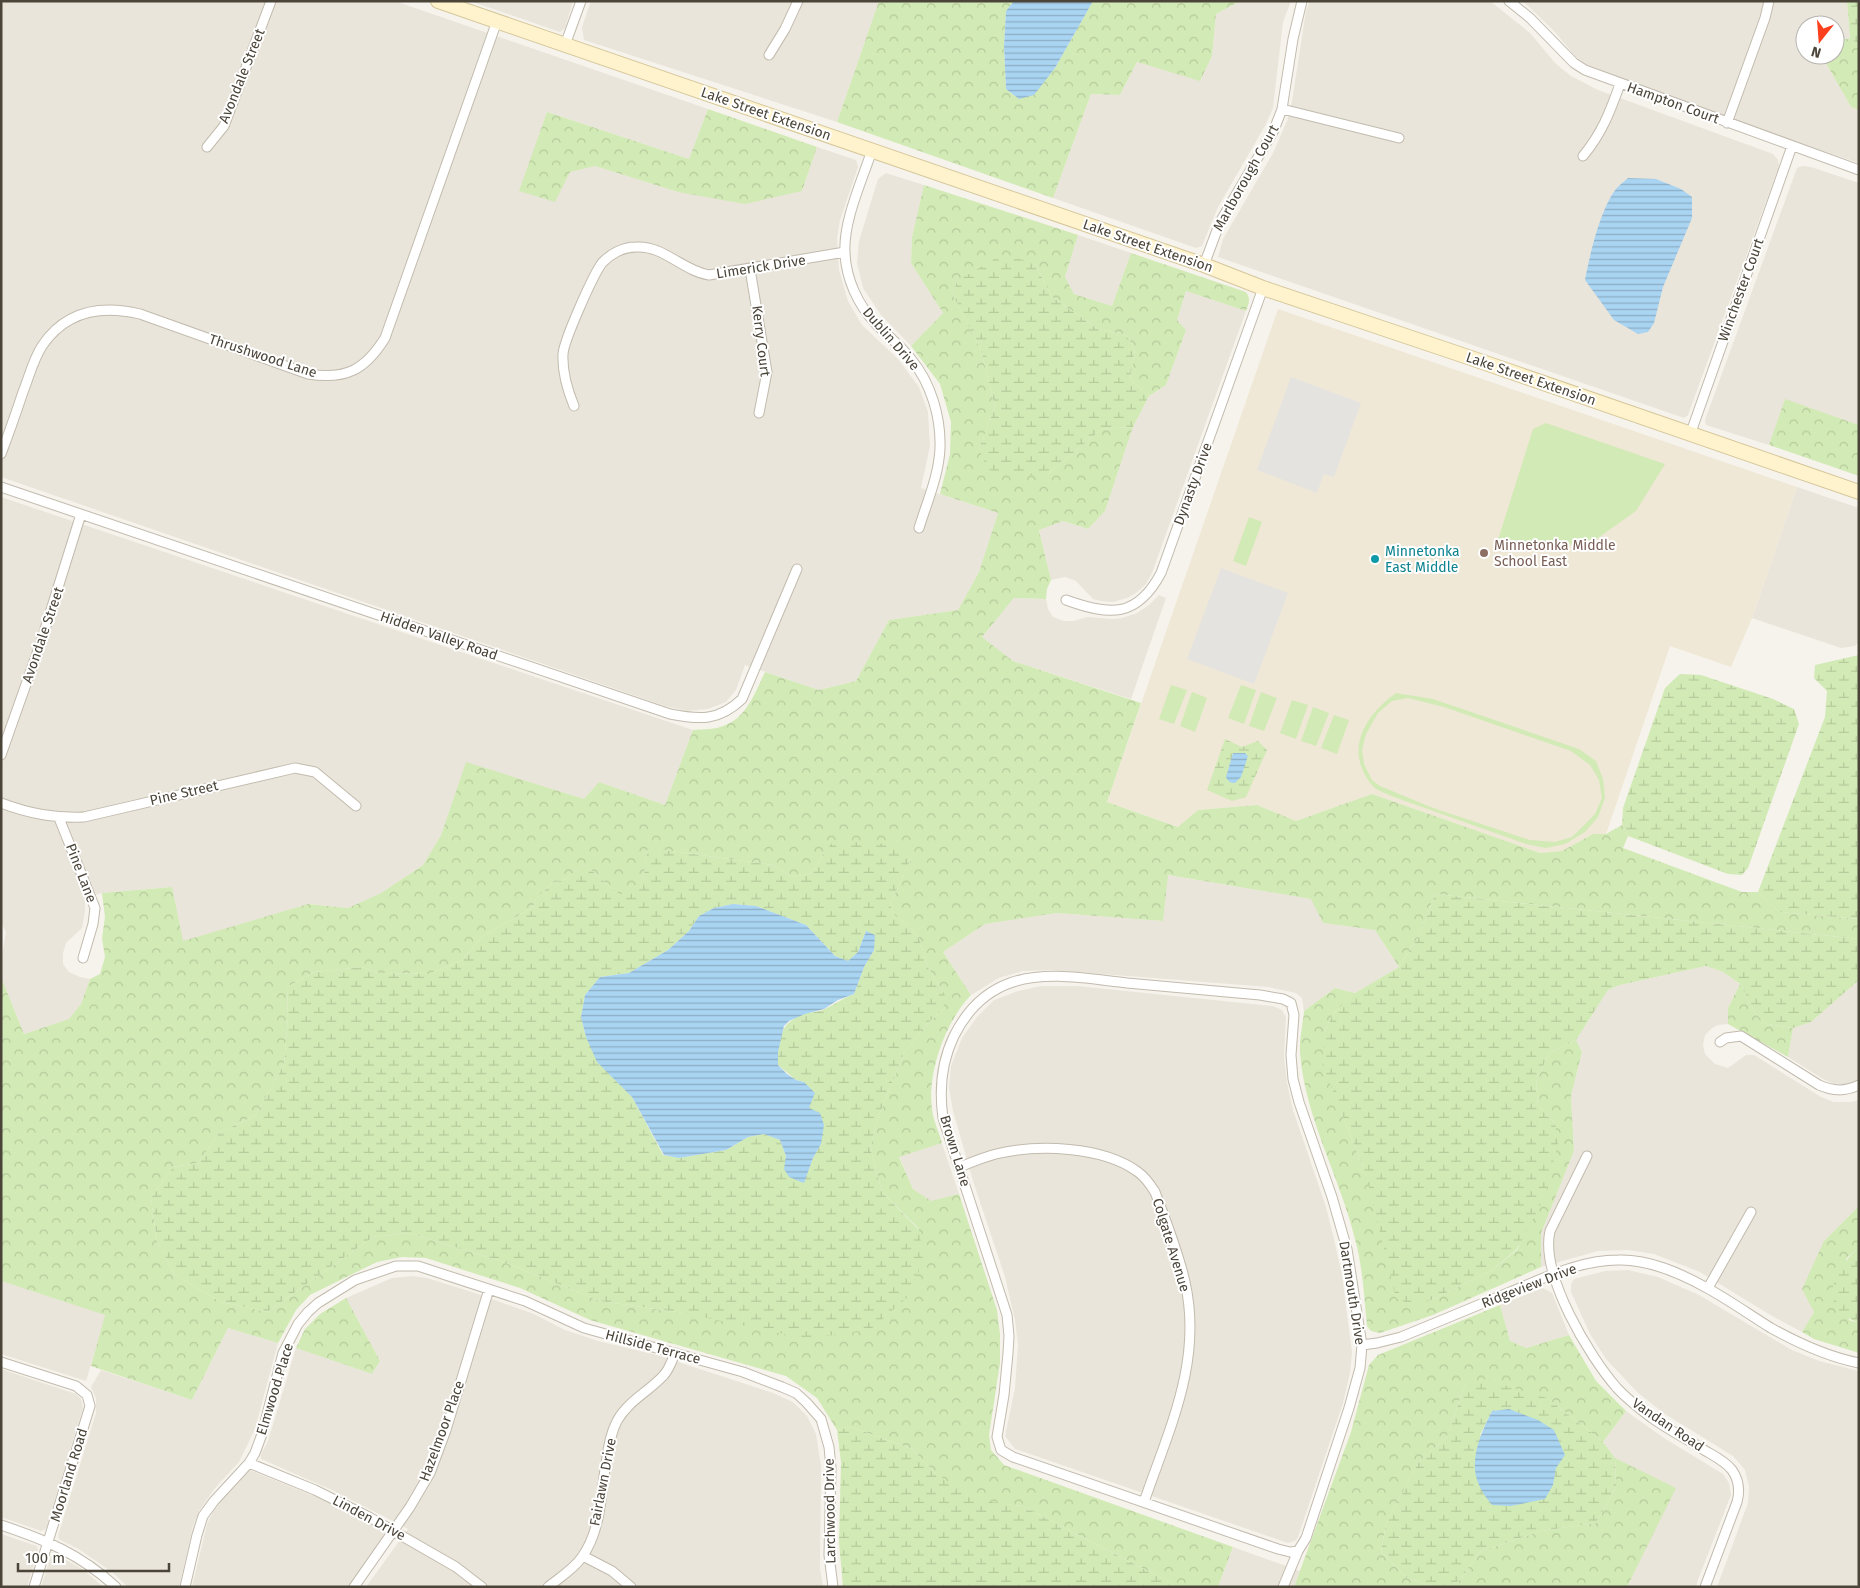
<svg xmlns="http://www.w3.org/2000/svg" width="1860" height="1588" viewBox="0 0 1860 1588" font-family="'Fira Sans',sans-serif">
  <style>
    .residential { fill: #eae5da }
    .education { fill: #efe8d6 }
    .forest { fill: url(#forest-crowns); fill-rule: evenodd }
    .wetland { fill: url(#wetland-marsh); fill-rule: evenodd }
    .park { fill: #d2eab5; fill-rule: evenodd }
    .parking { fill: #e5e3e0 }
    .water { fill: url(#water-rules) }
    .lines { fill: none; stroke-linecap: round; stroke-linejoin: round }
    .street-casing { stroke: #c2bbae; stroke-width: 11 }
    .secondary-casing { stroke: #d6c79b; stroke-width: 16 }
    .street { stroke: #fff; stroke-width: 9 }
    .secondary { stroke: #fff3cd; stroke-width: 14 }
    .education-dot { fill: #8d6e63; stroke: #fff; stroke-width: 2 }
    .culture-dot { fill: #0f9aa8; stroke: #fff; stroke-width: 2 }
    .labels { text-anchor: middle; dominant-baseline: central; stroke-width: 4; stroke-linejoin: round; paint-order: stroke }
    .street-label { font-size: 14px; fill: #4b4439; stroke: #fff }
    .education-label { font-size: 14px; fill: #785e54; stroke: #fff; text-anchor: start }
    .culture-label { font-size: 14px; fill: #0d838f; stroke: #fff; text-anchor: start }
  </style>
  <defs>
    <pattern id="forest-crowns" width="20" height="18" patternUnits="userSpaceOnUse" patternTransform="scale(1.25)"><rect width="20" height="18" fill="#d2eab5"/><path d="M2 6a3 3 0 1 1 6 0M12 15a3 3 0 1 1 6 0" fill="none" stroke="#b6ca9c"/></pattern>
    <pattern id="wetland-marsh" width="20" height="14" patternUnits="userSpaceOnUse" patternTransform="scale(1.25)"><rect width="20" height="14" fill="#d2eab5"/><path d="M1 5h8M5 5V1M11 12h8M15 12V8" fill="none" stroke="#b6ca9c"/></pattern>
    <pattern id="water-rules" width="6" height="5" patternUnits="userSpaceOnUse" patternTransform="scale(1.25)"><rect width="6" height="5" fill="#a9d4f2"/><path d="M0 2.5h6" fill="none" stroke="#8caec5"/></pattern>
  </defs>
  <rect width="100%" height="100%" fill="#f6f3ec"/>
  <path class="residential" d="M1 1H395L708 109 689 159 547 112 520 191 570 171 595 166 678 192 802 191 817 147 856 160 858 167 840 220 837 238 839 270 848 301 862 325 898 359 919 387 928 412 930 446 921 488 998 513 979 572 958 610 889 620 856 681 819 690 745 665 736 690 726 702 708 709 687 711 665 706 1 477Z
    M470 1H573L565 28 560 32Z
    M591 1H879L837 122 584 40 582 27Z
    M1240 1H1291L1283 22 1273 108 1265 126 1218 207 1202 246 1196 248 1053 198 1091 94 1120 95 1137 62 1200 80 1212 56 1216 14Z
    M1310 1H1490L1530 33 1556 64 1571 76 1598 90 1773 154 1778 160 1779 166 1688 415 1684 418 1218 257 1223 239 1273 153 1287 121 1292 101 1306 11Z
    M1523 1H1847L1850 39H1835V25H1805V55H1824L1823 58 1851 107 1859 110V163L1740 123 1592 68 1575 56 1555 32Z
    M1802 166 1811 167 1859 183V425L1786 400 1769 445 1706 425 1705 420 1797 168Z
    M886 173 924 185 912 237 911 263 943 313 911 346 881 315 863 288 857 263 859 241 878 179Z
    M1078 235 1131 253 1112 306 1074 294 1065 277Z
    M1186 291 1246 311 1152 573 1146 584 1136 593 1127 598 1113 602 1101 601 1093 599 1076 581 1065 577 1051 580 1039 529 1063 521 1088 529 1105 511 1133 427 1149 396 1166 385 1186 330 1177 320Z
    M1797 487 1859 508V641L1855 646 1841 648 1752 618Z
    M1 497 693 730 665 805 599 782 584 799 466 763 441 835 423 865 381 893 348 908 308 904 182 942 171 887 102 893 85 898V911L82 928 66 943 63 953V964L69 972 80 977 90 979 81 1004 69 1019 24 1034 1 977V962L6 932 1 923Z
    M1159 595 1166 598 1131 699 1013 661 982 637 1014 598 1046 599 1048 609 1053 617 1064 621H1074L1087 617 1113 619 1122 618 1137 613 1149 605Z
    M1167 875 1312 899 1323 923 1375 930 1399 967 1355 993 1335 988 1304 1011 1302 998 1296 993 1268 987 1051 970 1023 971 999 978 971 995 943 952 985 924 1057 913 1163 921Z
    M1706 966 1723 972 1740 984 1728 1008V1024L1718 1025 1711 1029 1705 1035 1703 1045 1705 1054 1715 1064 1728 1068 1746 1055H1754L1821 1097 1834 1102H1851L1859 1100V1206L1824 1241 1814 1312 1802 1332 1772 1316 1700 1272 1654 1254 1628 1250 1598 1251 1541 1267V1233L1574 1151 1571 1096 1582 1052 1576 1040 1608 990 1620 985Z
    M1859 980V1081L1843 1085 1834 1084 1823 1079 1788 1057 1793 1028 1811 1022Z
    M1041 986H1077L1273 1006 1282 1010 1286 1017 1284 1056 1287 1083 1293 1110 1326 1207 1334 1239 1342 1275 1352 1352 1350 1373 1343 1403 1298 1537 1295 1541 1288 1543 1015 1449 1005 1436 1015 1388 1018 1345 1015 1320 1005 1277 973 1181 953 1111 949 1088 951 1066 962 1038 977 1017 994 1000 1018 991Z
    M942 1143 959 1194 931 1202 913 1189 899 1156Z
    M1628 1270 1658 1277 1699 1295 1792 1350 1819 1361 1859 1371V1587H1717L1748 1503 1749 1487 1745 1470 1733 1456 1665 1414 1637 1392 1606 1359 1590 1334 1571 1292V1284L1574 1279 1605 1271Z
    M412 1276 427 1278 475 1293 534 1314 565 1330 598 1341 657 1355 773 1393 793 1402 807 1416 816 1434 821 1466 820 1569 823 1587H366L408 1529 334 1491 261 1459V1454L268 1441 296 1348 372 1374 380 1361 346 1298 392 1278Z
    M1 1281 106 1315 86 1381 1 1354Z
    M1543 1288 1552 1293 1569 1335 1526 1348 1510 1341 1500 1305Z
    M228 1328 278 1343 255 1429 239 1462 215 1488 199 1511 193 1526 179 1587H128L112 1572 80 1550 59 1539 58 1536 96 1413V1398L91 1387 101 1370 192 1400Z
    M1 1369 76 1394 81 1399 83 1408 46 1529 41 1531 1 1517Z
    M1626 1411 1664 1438 1723 1474 1729 1483 1731 1495 1698 1580 1696 1587H1627L1675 1488 1615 1458 1603 1442Z
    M250 1470 341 1507 380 1529 384 1533 383 1539 348 1587H192L207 1524 213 1512 225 1496Z
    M1 1534 37 1546 38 1551 27 1587H1Z
    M1233 1547 1300 1571 1294 1587H1218Z
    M55 1555 59 1556 84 1570 103 1587H41L51 1556Z"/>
  <path class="education" d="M1278 309 1797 487 1752 618 1731 667 1670 646 1606 834H1593L1562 851 1540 853 1372 794 1296 821 1257 805 1198 810 1179 827 1107 802Z"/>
  <path class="forest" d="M879 1H1014L1006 11 1004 46 1006 89 1019 99 1055 68 1093 1H1240L1216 14 1212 56 1200 81 1137 62 1120 95 1091 94 1053 198 837 122Z
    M1835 39H1850L1859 44V110L1851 107 1823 58 1824 55H1835Z
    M708 109 817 147 802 191 745 204 678 192 595 166 570 172 555 202 519 191 547 112 689 159Z
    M924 185 1078 235 1065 277 1074 294 1112 306 1131 253 1246 292C1251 299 1249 303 1246 311L1186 291 1177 320 1186 330 1166 385 1149 396 1130 379 1135 349 1126 335 1098 329 1052 297 1034 262 957 281 953 295 981 350 995 407 979 449 1048 474 1102 429 1133 427 1105 511 1088 529 1063 521 1039 530 1051 580 1047 589 1046 599 1014 598 982 637 1013 661 1141 703 1107 802 1178 827 1198 810 1257 805 1296 821 1372 794 1540 853 1562 851 1593 834H1606L1622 825 1628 836 1623 848 1742 892H1758L1779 912 1859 919V939L1435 894 1420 934 1399 967 1375 930 1323 923 1311 899 1168 875 1163 921 1057 913 985 924 943 952 971 995C946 1021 927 1072 932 1109 933 1120 939 1132 942 1143L899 1157 913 1189 931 1201 959 1194 997 1310 1000 1334V1363L989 1435 991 1450 1004 1465 1233 1547 1218 1587H1174L1173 1584 1022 1506 976 1501 935 1473 912 1449 851 1427 837 1430 817 1398 786 1376 590 1320 520 1288 426 1258 402 1257 377 1262 310 1295 296 1310 278 1343 228 1328 192 1400 91 1366 105 1315 1 1281V977L24 1034 69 1019 81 1004 90 979 100 974 105 957 102 939 105 917 102 893 172 887 183 941 308 904 348 908 381 893 423 865 441 835 466 762 584 799 599 782 665 805 693 730C701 729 712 730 720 727 746 720 754 695 765 672L819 690 856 681 889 620 958 610 979 572 998 513 940 494 950 454 951 422 940 384 911 346 943 313 911 263 912 237ZM647 850H664L773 865 793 877 812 873 825 851 911 859 890 904 893 914 908 926 919 937 927 966 944 993 942 1010 927 1024 904 1053 879 1115 870 1147 882 1192 919 1229 683 1313 600 1301 504 1262 409 1233 373 1237 267 1312 221 1302 175 1275 157 1241 151 1198 173 1167 198 1163 220 1132 255 1116 284 1064 288 1018 287 987 314 972 362 967 379 973 429 974 461 961 482 937 533 907 536 899 552 883 566 879 584 864 619 894H638L644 875Z
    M1785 399 1859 425V476L1769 445Z
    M1740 984 1755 1013 1767 1024 1793 1028 1788 1057 1728 1024V1008Z
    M1335 988 1355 993 1333 1014 1325 1032 1342 1114 1366 1175 1429 1301 1491 1271 1518 1249 1555 1123 1538 1105 1536 1082 1549 1053 1576 1040 1582 1052 1571 1096 1574 1151 1541 1233V1267L1433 1315 1380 1333 1371 1331 1367 1326C1364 1297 1363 1268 1355 1239 1340 1177 1305 1118 1300 1053 1299 1039 1303 1024 1304 1011Z
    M1859 1206V1247L1846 1259 1849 1320 1859 1323V1353L1814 1339 1802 1332 1814 1312 1802 1289 1824 1241Z
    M346 1298 380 1361 372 1374 296 1348 305 1329 320 1314Z
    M1500 1305 1510 1341 1526 1348 1569 1335 1596 1381 1626 1411 1603 1442 1547 1398 1465 1384 1447 1437 1418 1463 1386 1524 1381 1552 1407 1578 1434 1587H1294L1351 1432 1369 1365 1378 1355Z
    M1615 1458 1676 1488 1627 1587H1448L1460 1580 1481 1551 1541 1531 1596 1523 1616 1487Z"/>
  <path class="wetland" d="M1847 1H1859V44L1850 39Z
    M1001 255 1034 262 1052 297 1098 329 1126 335 1135 349 1130 379 1149 396 1133 427 1102 429 1048 474 1018 476 988 470 979 449 995 407 981 350 953 295 957 281Z
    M1859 655V919L1779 912 1758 892 1825 717 1827 691 1814 678 1815 665Z
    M1680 674 1701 675 1773 699 1794 709 1799 724 1748 868 1742 875 1728 874 1628 836 1622 825 1623 808 1665 688Z
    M1225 739 1242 747 1258 741 1267 750 1246 797 1232 801 1207 790Z
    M834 841 892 844 899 847 911 859 890 904 893 914 908 926 919 937 927 966 944 993 946 1000 942 1010 927 1024 904 1053 879 1115 870 1147 882 1192 919 1230 923 1255 919 1271 909 1296 871 1329 808 1339 683 1313 600 1301 504 1262 409 1233 373 1237 267 1312 221 1302 175 1275 157 1241 151 1198 173 1167 198 1163 220 1132 255 1116 284 1064 288 1018 287 987 314 972 362 967 379 973 429 974 461 961 482 937 533 907 536 899 552 883 566 879 584 864 619 894 638 893 644 875 647 850H664L773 865 793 877 812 873 825 851ZM733 904 756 906 806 925 835 956 848 961 858 952 866 931 874 950 864 967 854 994C843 998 834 1005 823 1010 817 1012 810 1012 804 1014 779 1023 777 1041 778 1065L796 1080 804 1082 809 1108 813 1111 821 1144 813 1158 804 1182 786 1156 780 1140 764 1134 748 1137 726 1150 679 1158 663 1155 632 1097 616 1079 586 1037 581 1017 585 995 600 977 629 973 668 950 689 931 699 916 714 908Z
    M1435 894 1859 939V980L1811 1022 1793 1028 1767 1024 1755 1013 1740 984 1723 972 1706 966 1620 985 1608 990 1576 1040 1549 1053 1536 1082 1538 1105 1555 1123 1558 1144 1543 1200 1517 1249 1491 1271 1429 1301 1407 1303 1396 1298 1366 1175 1322 1063 1325 1032 1333 1014 1355 993 1399 967 1420 934Z
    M1859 1247V1323C1815 1306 1833 1271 1859 1247Z
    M1484 1379 1547 1398 1603 1442 1615 1458 1616 1487 1596 1523 1541 1531 1481 1551 1460 1580 1448 1587H1434L1407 1578 1381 1552 1386 1524 1418 1463 1447 1437 1465 1384ZM1509 1409 1555 1468 1553 1485 1480 1435 1492 1411Z
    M851 1427 912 1449 935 1473 976 1500 1022 1506 1173 1584 1174 1587H843L839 1542 841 1462 837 1430Z"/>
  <path class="park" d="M1546 423 1665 464 1636 511 1595 540 1544 550 1497 543 1533 429Z
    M1249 517 1262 522 1246 566 1233 561Z
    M1171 685 1187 690 1174 724 1159 719Z
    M1241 685 1256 690 1244 724 1228 718Z
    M1192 692 1207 698 1195 732 1180 726Z
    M1261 692 1277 698 1264 731 1249 726Z
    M1396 693 1433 699 1579 749 1596 761 1603 779 1605 798 1598 817 1585 832 1565 844 1546 848 1526 844 1394 797C1388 794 1381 792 1376 789 1371 785 1367 779 1364 773 1348 742 1370 711 1396 693ZM1408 698 1444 707 1571 751 1590 765 1599 780 1602 798 1595 814 1572 837 1555 842 1530 840 1433 808 1380 786 1372 780 1364 764 1362 750 1366 734 1378 713 1392 701Z
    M1292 700 1308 705 1296 739 1280 733Z
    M1313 707 1329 713 1316 746 1301 741Z
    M1334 715 1349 720 1337 754 1321 748Z"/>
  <path class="parking" d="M1291 377 1361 403 1334 477 1324 474 1317 493 1257 470Z
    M1221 568 1288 593 1254 684 1187 659Z"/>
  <path class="water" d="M1014 1H1093L1055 68 1034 95 1019 99 1006 89 1004 46 1006 11Z
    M1628 178 1656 179 1681 189 1692 197V218L1663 287 1654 323 1648 332 1638 334 1614 320 1585 280C1590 254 1600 210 1616 189 1619 185 1624 182 1628 178Z
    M1233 753H1245L1248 756 1241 777 1235 783C1230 783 1228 781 1226 777Z
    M733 904 756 906 806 925 835 956 848 961 858 952 866 931 875 935 874 950 864 967 854 994 838 1000 824 1009 805 1014 789 1021 784 1026 778 1052V1065L787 1074 796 1080 804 1082 815 1093 809 1108 820 1113 824 1125 821 1144 813 1158 804 1183 789 1177 784 1169 786 1156 780 1140 764 1134 748 1137 726 1150 679 1158 664 1155 632 1097 597 1062 586 1037 581 1017 585 995 600 977 629 973 668 950 689 931 699 916 714 908Z
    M1509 1409 1538 1420 1554 1430 1565 1455 1556 1468 1553 1485 1545 1499 1511 1506 1492 1505C1487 1499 1482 1492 1479 1485 1468 1461 1481 1433 1492 1411Z"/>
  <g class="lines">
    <defs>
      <path id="street" d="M1509 1 1530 18 1574 63 1585 70 1859 170
        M565 45 581 1
        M769 55 785 29 798 1
        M1282 109 1399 138
        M1727 123 1765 18 1769 1
        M207 147 224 126 271 1
        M872 150C862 181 843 221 845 253 846 279 858 305 876 324 888 336 901 346 911 359 931 383 941 417 940 448 939 475 927 502 919 528
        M1583 156C1602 133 1610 112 1620 84
        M1204 265 1220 222 1274 130 1282 109 1293 39 1302 1
        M750 269 767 372 759 413
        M574 406C567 389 562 373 563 354 564 340 593 275 602 263 610 254 623 247 636 247 663 245 683 271 709 275L845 252
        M1690 435 1792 146
        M1 454C9 433 16 413 23 392 29 377 33 360 42 346 66 310 102 305 140 314L308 374C346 380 365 370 385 338L497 21
        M1 487 670 714C700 720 719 721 742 699L797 569
        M1066 600C1110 616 1137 618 1161 573L1263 288
        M1 755 41 642 81 514
        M1 803C30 814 54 818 84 817L295 768 315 772 356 806
        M59 818 95 908 93 924 83 958
        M1720 1042 1726 1038 1741 1036 1819 1085C1833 1091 1844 1092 1859 1085
        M1587 1156 1550 1231C1540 1275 1589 1356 1617 1388 1628 1400 1640 1409 1652 1418 1669 1430 1687 1439 1704 1450 1714 1456 1725 1461 1732 1470 1739 1480 1740 1491 1737 1502L1705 1587
        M960 1167C972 1162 984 1157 996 1154 1037 1144 1103 1146 1138 1172 1145 1177 1150 1184 1155 1192 1166 1221 1178 1251 1185 1282 1203 1361 1169 1429 1144 1502
        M1708 1288 1751 1212
        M1362 1345 1377 1343 1401 1337C1437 1322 1474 1307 1510 1292 1544 1278 1580 1260 1618 1260 1649 1259 1680 1273 1707 1288 1729 1300 1750 1315 1771 1328 1798 1343 1829 1357 1859 1363
        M1 1362 76 1386 87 1395 90 1406 34 1587
        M249 1463 315 1490 369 1517 456 1567 482 1587
        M1 1525C46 1540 80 1554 116 1587
        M583 1556 612 1571 631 1587
        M185 1587 197 1535 203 1516 214 1501 249 1463 255 1453 262 1434 283 1353 298 1324 308 1312 318 1303 355 1280 396 1266H418L525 1301 584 1328 743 1372 782 1387 796 1393 806 1402 821 1419 829 1447 831 1468 829 1555 833 1587
        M354 1587 410 1507 430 1473 446 1430 489 1289
        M548 1587C559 1578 574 1569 582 1557 600 1532 601 1498 605 1469 608 1453 609 1436 617 1421 628 1401 648 1392 663 1376 669 1370 672 1361 675 1353
        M1283 1587 1298 1551 1306 1538 1349 1408 1360 1368 1362 1345 1347 1249 1332 1197 1299 1102 1293 1079 1291 1055 1294 1015 1291 1003 1283 999 1260 995C1215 991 1171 987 1127 983 1090 979 1046 970 1010 983 985 992 966 1012 954 1036 942 1061 939 1090 943 1118L1007 1315 1009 1336 1008 1353 1004 1395 997 1437 1001 1450 1013 1457 1278 1549 1290 1552 1298 1551"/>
      <path id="secondary" d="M438 1 1204 265 1263 288 1468 357 1859 492"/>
    </defs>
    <use href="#street" class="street-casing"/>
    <use href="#secondary" class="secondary-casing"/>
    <use href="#street" class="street"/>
    <use href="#secondary" class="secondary"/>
  </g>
  <circle class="education-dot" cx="1484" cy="553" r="5"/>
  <circle class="culture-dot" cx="1375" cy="559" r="5"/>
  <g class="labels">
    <g class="street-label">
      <text transform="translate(242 76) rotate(-68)">Avondale Street</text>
      <text transform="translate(1673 103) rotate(20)">Hampton Court</text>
      <text transform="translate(766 114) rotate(19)">Lake Street Extension</text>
      <text transform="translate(1246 178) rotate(-61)">Marlborough Court</text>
      <text transform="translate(1148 246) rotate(19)">Lake Street Extension</text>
      <text transform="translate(761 267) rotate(-9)">Limerick Drive</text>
      <text transform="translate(1741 290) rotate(-70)">Winchester Court</text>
      <text transform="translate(891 339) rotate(49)">Dublin Drive</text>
      <text transform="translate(761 341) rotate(83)">Kerry Court</text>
      <text transform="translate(263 356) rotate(18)">Thrushwood Lane</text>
      <text transform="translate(1531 379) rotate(19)">Lake Street Extension</text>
      <text transform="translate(1193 484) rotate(-70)">Dynasty Drive</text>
      <text transform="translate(43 635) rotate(-71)">Avondale Street</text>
      <text transform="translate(439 636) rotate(19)">Hidden Valley Road</text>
      <text transform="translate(184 793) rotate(-13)">Pine Street</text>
      <text transform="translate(81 873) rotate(69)">Pine Lane</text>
      <text transform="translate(955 1151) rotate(73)">Brown Lane</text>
      <text transform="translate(1171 1245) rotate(73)">Colgate Avenue</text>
      <text transform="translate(1529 1286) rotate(-21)">Ridgeview Drive</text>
      <text transform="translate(1352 1293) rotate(81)">Dartmouth Drive</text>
      <text transform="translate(653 1347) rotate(15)">Hillside Terrace</text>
      <text transform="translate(275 1389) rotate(-73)">Elmwood Place</text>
      <text transform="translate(1668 1425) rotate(34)">Vandan Road</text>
      <text transform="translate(442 1431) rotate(-70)">Hazelmoor Place</text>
      <text transform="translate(69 1475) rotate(-73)">Moorland Road</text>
      <text transform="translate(603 1482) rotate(-79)">Fairlawn Drive</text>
      <text transform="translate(830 1511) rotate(-91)">Larchwood Drive</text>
      <text transform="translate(369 1518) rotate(28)">Linden Drive</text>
    </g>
    <g class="education-label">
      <text x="1494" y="545">Minnetonka Middle<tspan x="1494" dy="16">School East</tspan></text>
    </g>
    <g class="culture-label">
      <text x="1385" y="551">Minnetonka<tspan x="1385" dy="16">East Middle</tspan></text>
    </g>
  </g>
  <rect width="1860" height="1588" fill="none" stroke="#4b4439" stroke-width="5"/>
  <g transform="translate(1820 40) rotate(197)"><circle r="24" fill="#ffffff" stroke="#b7b4b0"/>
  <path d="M0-4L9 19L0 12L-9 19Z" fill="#fc3f1d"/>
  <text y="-8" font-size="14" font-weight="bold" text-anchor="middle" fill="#4b4439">N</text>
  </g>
  <path d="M18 1563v8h151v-8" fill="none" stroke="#4b4439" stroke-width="2.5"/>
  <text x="25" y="1563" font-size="15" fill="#4b4439" stroke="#ffffff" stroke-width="4" paint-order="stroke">100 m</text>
</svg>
